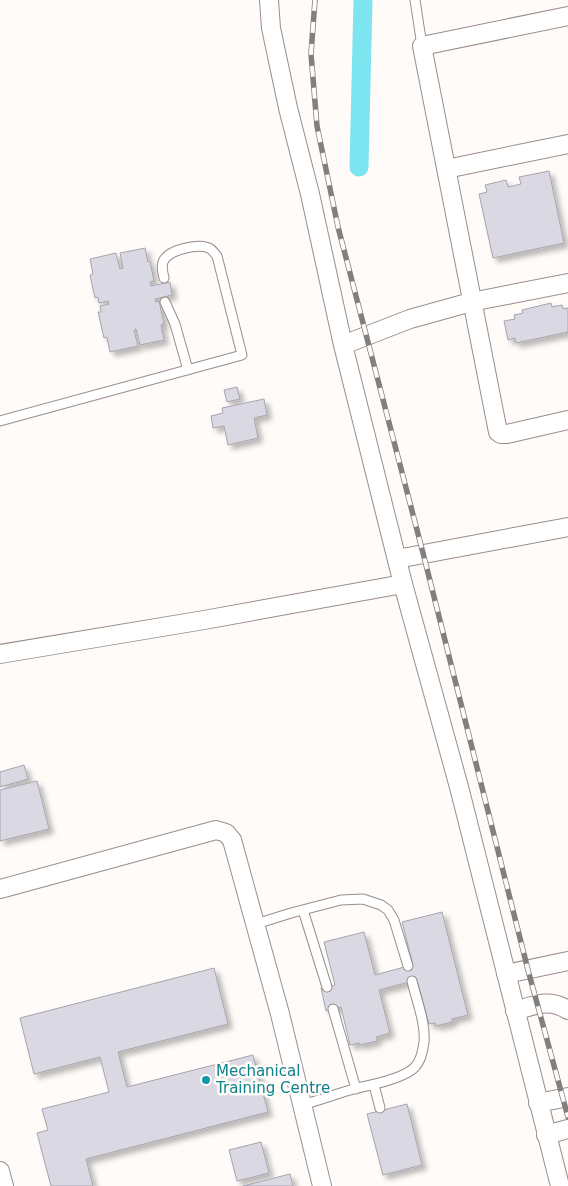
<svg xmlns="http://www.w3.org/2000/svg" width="568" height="1186" viewBox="0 0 568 1186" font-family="'DejaVu Sans',sans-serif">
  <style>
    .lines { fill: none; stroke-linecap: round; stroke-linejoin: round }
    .canal { stroke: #7ce5f0; stroke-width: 19 }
    .building { fill: #d9d8e3; stroke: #a5a4ae; filter: url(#shadow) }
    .lane-casing { stroke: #988e89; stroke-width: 11 }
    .street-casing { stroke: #988e89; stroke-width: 20 }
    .lane { stroke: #fff; stroke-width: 9 }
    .street { stroke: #fff; stroke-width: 18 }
    .rail-casing { stroke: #837f7c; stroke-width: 5.5 }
    .rail { stroke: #fffbf8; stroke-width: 4; stroke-dasharray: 11; stroke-linecap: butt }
    .culture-dot { fill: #0f9aa8; stroke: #fffbf8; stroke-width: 2 }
    .labels { text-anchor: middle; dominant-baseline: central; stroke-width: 5; stroke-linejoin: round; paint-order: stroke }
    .culture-label { font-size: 15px; fill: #0d838f; stroke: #fffbf8; text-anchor: start }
  </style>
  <defs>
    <filter id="shadow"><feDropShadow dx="4.5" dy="4.5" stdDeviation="2.5" flood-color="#0004"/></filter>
  </defs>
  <rect width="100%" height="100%" fill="#fffbf8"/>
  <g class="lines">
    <path class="canal" d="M359 167 363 0"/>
  </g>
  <path class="building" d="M549 171 564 243 493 258 479 194 487 192 485 185 506 180 508 187 521 184 519 177Z
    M145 248 148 262 150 261 154 281 150 282 151 286 170 282 172 295 155 299 156 302 159 301 164 324 161 325 164 340 140 345 136 329 134 330 138 346 110 352 107 337 104 338 98 312H101L100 306 109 304 108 301 99 303 98 297 95 298 90 275 93 274 90 259 116 253 120 269 123 268 120 253Z
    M551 303 552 307 562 305 563 309 568 308V332L516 343 515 338 508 340 504 321 515 319 514 315 523 313 522 310Z
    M237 387 240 399 227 402 224 390Z
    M264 399 267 415 254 418 258 438 228 445 224 426 213 428 211 416 223 413 222 408Z
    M24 765 28 779 0 787V772Z
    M37 781 49 829 0 841V790Z
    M442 912 468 1015 452 1019V1022L436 1026 435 1023 429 1024 417 980 379 990 390 1033 376 1037 377 1041 360 1045 359 1043 350 1045 341 1007 326 1011 321 988 335 985 324 942 364 932 375 975 408 966 413 965 402 922Z
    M214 968 228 1024 118 1052 127 1087 253 1055 268 1112 86 1159 93 1186H51L37 1133 48 1130 42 1109 109 1092 100 1057 34 1074 20 1018Z
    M407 1104 422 1165 383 1175 367 1114Z
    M261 1142 269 1173 237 1181 229 1150Z
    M290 1174 293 1186H243Z"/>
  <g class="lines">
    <defs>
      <path id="lane" d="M415 0 422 46
        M165 302 175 324 188 370
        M0 421 242 355 217 256C214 253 213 250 209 248 198 243 167 250 163 262 161 267 163 273 164 278
        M303 910 327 987
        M256 924 291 913 341 900 363 899 381 905 388 910 394 920 408 966
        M333 1009 356 1089
        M374 1085 380 1108
        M302 1105C320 1100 339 1093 357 1088 372 1085 405 1078 415 1067 421 1061 423 1050 424 1042 426 1024 416 999 412 981"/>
      <path id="street" d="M269 0 271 28 288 108 310 194 343 345 403 584 459 787 560 1186
        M568 16 422 46 498 432 501 434H507L568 420
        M446 169 568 144
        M343 345 410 319 471 302 568 283
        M397 559 568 527
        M0 654 204 620 403 584
        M0 889 216 830 226 833 232 840 280 1014 322 1186
        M506 974 568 961
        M515 1011C535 1005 549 998 568 1010
        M538 1103 568 1097
        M546 1135 568 1129
        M0 1171 4 1186"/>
    </defs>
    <use href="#lane" class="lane-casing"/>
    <use href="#street" class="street-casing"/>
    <use href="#lane" class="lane"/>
    <use href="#street" class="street"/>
    <defs>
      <path id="rail" d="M315 0 311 54 317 126 338 227 423 553 528 970 568 1117"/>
    </defs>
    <use href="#rail" class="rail-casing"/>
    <use href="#rail" class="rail"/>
  </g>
  <circle class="culture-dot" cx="206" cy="1080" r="5"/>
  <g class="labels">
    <g class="culture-label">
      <text x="216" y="1071">Mechanical<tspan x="216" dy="17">Training Centre</tspan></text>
    </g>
  </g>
</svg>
